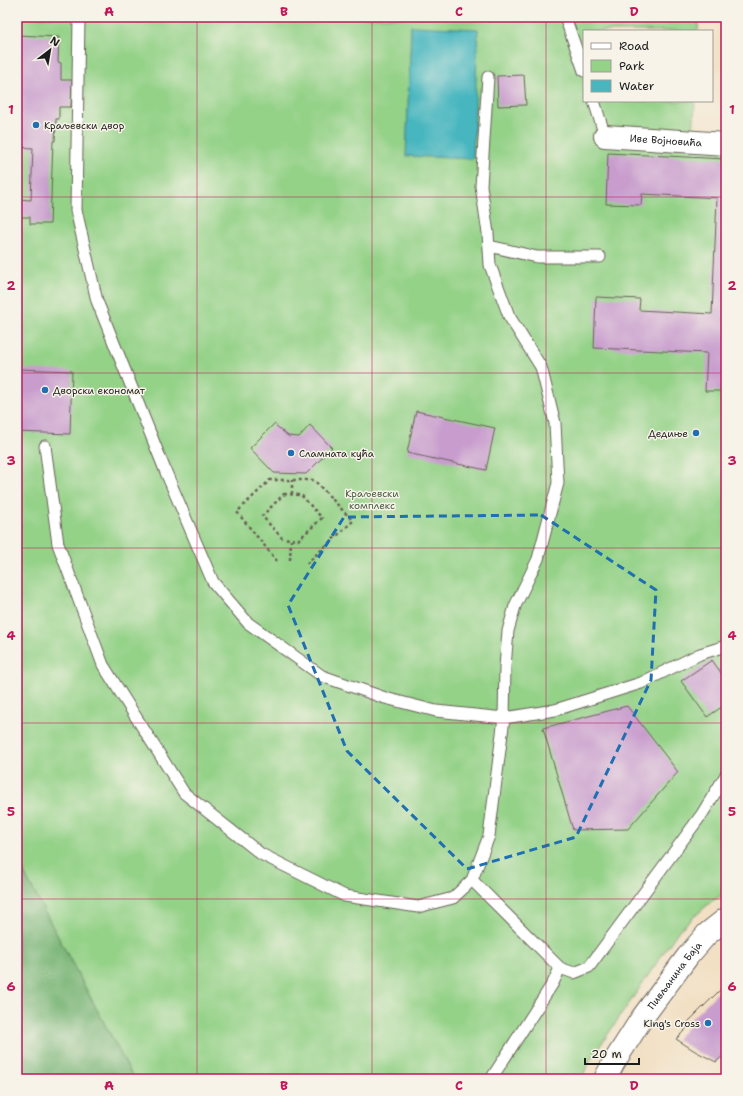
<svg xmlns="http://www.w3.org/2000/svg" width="743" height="1096" viewBox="0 0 743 1096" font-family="'Shantell Sans',sans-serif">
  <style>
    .green { fill: #94d288; stroke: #587752 }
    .forest { fill: #77b474; stroke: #4a6848 }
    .water { fill: #47b6bf; stroke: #32696e }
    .building { fill: #c89ccd }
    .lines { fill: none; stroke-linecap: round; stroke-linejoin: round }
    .service-casing { stroke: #676157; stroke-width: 13 }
    .minor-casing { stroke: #676157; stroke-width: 24 }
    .path { stroke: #676157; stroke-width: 2.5; stroke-dasharray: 3 3; stroke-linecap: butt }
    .service { stroke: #fff; stroke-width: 11 }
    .minor { stroke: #fff; stroke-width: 22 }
    .marked { fill: none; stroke: #1f6fb2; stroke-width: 3; stroke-dasharray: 8 5; stroke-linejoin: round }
    .grid { fill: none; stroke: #c2185b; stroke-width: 1; stroke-opacity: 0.55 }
    .poi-dot { fill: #1f6fb2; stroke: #f7f3e8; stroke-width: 1.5 }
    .labels { text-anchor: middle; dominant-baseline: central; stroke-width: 3; stroke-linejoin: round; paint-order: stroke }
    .poi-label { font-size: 10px; fill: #1c1c1c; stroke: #f7f3e8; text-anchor: start }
    .street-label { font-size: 10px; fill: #1c1c1c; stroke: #f7f3e8 }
    .park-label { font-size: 10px; fill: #465c42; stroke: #f7f3e8 }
    .neatline { fill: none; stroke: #c2185b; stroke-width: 1.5 }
    .grid-label { font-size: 13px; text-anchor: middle; font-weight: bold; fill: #c2185b }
  </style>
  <rect width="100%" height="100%" fill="#f7f3e8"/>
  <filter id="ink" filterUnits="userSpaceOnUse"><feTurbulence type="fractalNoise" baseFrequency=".025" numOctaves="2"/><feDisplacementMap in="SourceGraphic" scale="8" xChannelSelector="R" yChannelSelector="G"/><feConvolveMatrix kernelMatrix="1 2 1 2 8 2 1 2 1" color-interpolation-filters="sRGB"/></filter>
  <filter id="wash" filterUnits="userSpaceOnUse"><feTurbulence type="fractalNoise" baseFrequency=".012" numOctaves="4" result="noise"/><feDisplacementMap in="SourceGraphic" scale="16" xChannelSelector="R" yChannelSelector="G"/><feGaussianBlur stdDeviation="0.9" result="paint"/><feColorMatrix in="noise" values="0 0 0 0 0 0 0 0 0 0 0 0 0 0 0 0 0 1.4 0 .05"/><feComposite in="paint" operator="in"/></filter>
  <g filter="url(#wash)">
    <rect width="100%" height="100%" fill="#f2e0c4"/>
    <path class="green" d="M17 17H699L698 31H584V101H695L693 137 726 138V893L712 901 679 930 591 1059 581 1079H134L17 860Z"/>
    <path class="forest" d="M17 860 134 1079H17Z"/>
    <path class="water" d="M411 26 478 29 473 159 406 156Z"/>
    <g id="blocks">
      <path class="building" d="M17 35 59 37 58 62 61 63V80H72L71 107H59V119H56L55 141H53L50 224H30V217H17V199L31 200 33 148 17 147Z
        M524 75 526 105 498 106 497 76Z
        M608 153 726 159V391H705L707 353 594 348 596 297 640 299 639 310 712 314 717 198 642 194 641 205 606 204Z
        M18 369 72 371 70 434 17 432Z
        M416 411 495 428 486 470 407 453Z
        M274 424 288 436 299 437 310 425 332 448 306 474 274 473 250 448Z
        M712 660 726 680V704L707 717 681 681Z
        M627 706 678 772 628 829 573 830 543 728Z
        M726 984V1053L716 1062 695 1051 676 1039 690 1025 688 1022Z"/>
    </g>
  </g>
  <g filter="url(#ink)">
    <use href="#blocks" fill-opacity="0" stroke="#676157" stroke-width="1"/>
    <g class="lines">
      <defs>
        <path id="service" d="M79 17 76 210 97 301 165 470 213 582 248 623 322 676 385 698 436 711 504 718 489 836 472 880
          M565 17 584 71
          M488 77 481 186 488 233 490 265 509 316 541 367 555 423 558 483 538 559 515 606 508 631 505 667 504 718 555 710 641 683 700 654 726 646
          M594 101 605 136
          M489 246 537 257H600
          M45 446 58 544 103 665 184 793 261 854 345 896 418 907 453 898 472 880 560 968
          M491 1079 553 983 560 968 574 973 589 967 702 814 726 775"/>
        <g id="minor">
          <path id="s1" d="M605 136 726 144"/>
          <path id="s2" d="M605 1079 614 1062 642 1018 688 956 707 934 726 919"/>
        </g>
      </defs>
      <use href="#service" class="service-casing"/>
      <use href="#minor" class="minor-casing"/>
      <path class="path" d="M284 494 301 495 322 518 298 540 282 538 262 516Z
        M292 494V480
        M290 560 291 540
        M277 561 237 512 270 480H314L353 521 306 564"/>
      <use href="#service" class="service"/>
      <use href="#minor" class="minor"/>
    </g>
  </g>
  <path class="marked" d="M541 515 656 590 651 680 576 837 467 869 347 751 288 605 344 517Z"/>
  <path class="grid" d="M197 17V1079M372 17V1079M546 17V1079M17 197H726M17 373H726M17 548H726M17 723H726M17 899H726"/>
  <g class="poi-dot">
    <circle cx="36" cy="125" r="4"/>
    <circle cx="45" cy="390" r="4"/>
    <circle cx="696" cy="433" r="4"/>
    <circle cx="291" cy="453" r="4"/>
    <circle cx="708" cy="1023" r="4"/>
  </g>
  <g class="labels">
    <g class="poi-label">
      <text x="44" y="125">Краљевски двор</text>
      <text x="53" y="390">Дворски економат</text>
      <text x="688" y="433" text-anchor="end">Дедиње</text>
      <text x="299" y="453">Сламната кућа</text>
      <text x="700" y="1023" text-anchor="end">King's Cross</text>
    </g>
    <g class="street-label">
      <text stroke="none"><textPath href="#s1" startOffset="61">Иве Војновића</textPath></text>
      <text stroke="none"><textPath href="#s2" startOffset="125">Пивљанина Баја</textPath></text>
    </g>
    <g class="park-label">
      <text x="372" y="493">Краљевски<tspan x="372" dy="12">комплекс</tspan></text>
    </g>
  </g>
  <rect width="743" height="1096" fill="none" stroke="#f7f3e8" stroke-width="44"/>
  <rect x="583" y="30" width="130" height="72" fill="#f7f3e8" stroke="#9f9d96"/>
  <rect x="591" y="43" width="20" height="6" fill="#ffffff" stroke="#9f9d96"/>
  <text x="619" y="50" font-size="12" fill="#1c1c1c">Road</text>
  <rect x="591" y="60" width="20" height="12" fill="#94d288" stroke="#9f9d96"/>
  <text x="619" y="70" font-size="12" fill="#1c1c1c">Park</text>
  <rect x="591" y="80" width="20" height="12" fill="#47b6bf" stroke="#9f9d96"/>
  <text x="619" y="90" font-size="12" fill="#1c1c1c">Water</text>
  <g transform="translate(50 50) rotate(31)" stroke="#f7f3e8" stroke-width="3" paint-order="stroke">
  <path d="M0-3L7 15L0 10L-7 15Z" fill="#1c1c1c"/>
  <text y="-6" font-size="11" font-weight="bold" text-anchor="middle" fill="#1c1c1c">N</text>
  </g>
  <path d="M585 1058v6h54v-6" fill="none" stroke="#1c1c1c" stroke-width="2"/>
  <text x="591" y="1058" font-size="12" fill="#1c1c1c" stroke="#f7f3e8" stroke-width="3" paint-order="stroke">20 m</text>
  <rect x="22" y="22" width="699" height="1052" class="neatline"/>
  <g class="grid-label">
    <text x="109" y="16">A</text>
    <text x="284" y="16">B</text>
    <text x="459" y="16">C</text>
    <text x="634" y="16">D</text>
    <text x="11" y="114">1</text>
    <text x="732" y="114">1</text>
    <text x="11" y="290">2</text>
    <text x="732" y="290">2</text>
    <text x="11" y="465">3</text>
    <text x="732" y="465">3</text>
    <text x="11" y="640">4</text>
    <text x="732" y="640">4</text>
    <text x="11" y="816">5</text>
    <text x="732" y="816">5</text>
    <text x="11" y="991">6</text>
    <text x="732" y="991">6</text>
    <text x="109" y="1090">A</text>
    <text x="284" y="1090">B</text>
    <text x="459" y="1090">C</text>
    <text x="634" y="1090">D</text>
  </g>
</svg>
